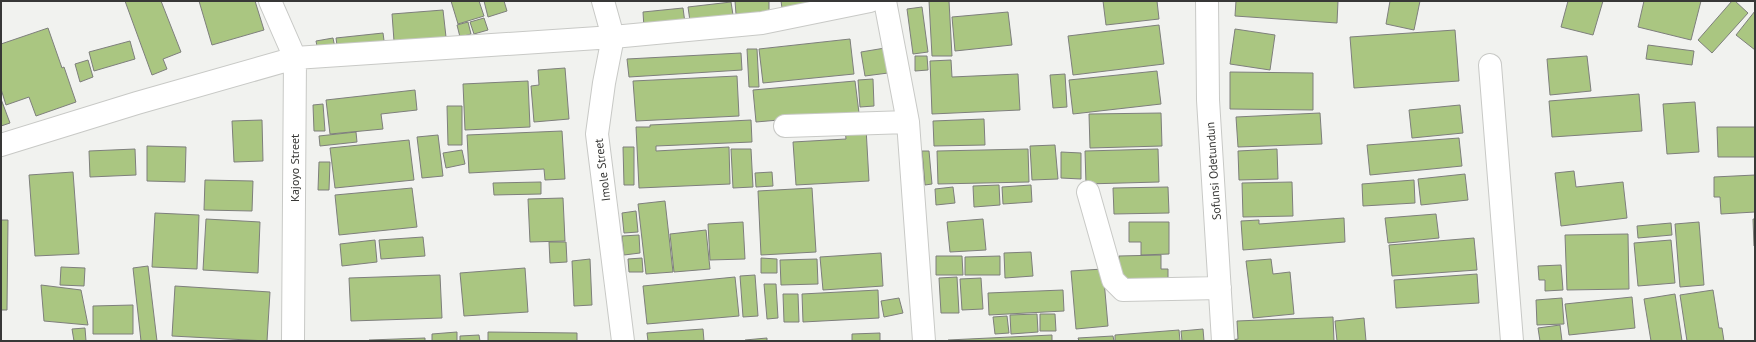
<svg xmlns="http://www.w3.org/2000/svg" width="1756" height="342" viewBox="0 0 1756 342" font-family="'PT Sans',sans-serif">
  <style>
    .building { fill: #aac681; stroke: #7e7f7c }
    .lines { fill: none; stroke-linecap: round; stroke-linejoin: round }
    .minor-casing { stroke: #c8c9c6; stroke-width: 24 }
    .minor { stroke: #fff; stroke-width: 22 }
    .labels { text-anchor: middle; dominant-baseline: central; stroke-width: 3; stroke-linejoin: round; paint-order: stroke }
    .street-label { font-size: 12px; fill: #383837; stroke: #fffffe }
  </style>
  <rect width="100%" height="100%" fill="#f1f2ef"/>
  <path class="building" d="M125 1H161L181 52 163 59 167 69 152 75Z
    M199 1H255L264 30 212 45Z
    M451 1H479L484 16 458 24Z
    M484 1H504L507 11 488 17Z
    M735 1H769V12L736 14Z
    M781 1H818L782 8Z
    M929 1H949L952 56H932Z
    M1103 1H1157L1159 19 1106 25Z
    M1236 1H1338L1337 23 1235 16Z
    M1390 1H1420L1414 30 1386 24Z
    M1568 1H1603L1593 35 1561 27Z
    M1644 1H1701L1691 40 1638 27Z
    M1732 1H1735L1748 13 1712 53 1698 40Z
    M731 2 733 15 690 21 688 7Z
    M922 7 928 52 913 54 907 9Z
    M683 8 685 23 644 28 643 12Z
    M443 10 446 37 394 41 392 14Z
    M1755 11V50L1736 35Z
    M1008 12 1012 45 955 51 952 17Z
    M484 18 488 30 474 34 470 22Z
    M468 22 471 34 460 37 457 25Z
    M1159 25 1164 64 1073 75 1068 36Z
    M48 28 62 68 64 67 76 102 36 116 29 97 6 105 1 89V44Z
    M1235 29 1275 35 1270 70 1230 64Z
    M1455 30 1459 81 1354 88 1350 37Z
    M383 33 385 48 338 53 336 38Z
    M333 38 336 53 319 56 316 41Z
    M850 39 854 74 763 83 759 49Z
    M130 41 135 59 94 71 89 52Z
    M1648 45 1694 51 1692 65 1646 59Z
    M885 48 888 73 865 76 861 52Z
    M747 49H757L759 87H749Z
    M741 53 742 70 629 77 627 59Z
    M915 56H927L928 70 915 71Z
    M1587 56 1591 91 1550 95 1547 59Z
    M88 60 93 77 80 82 75 64Z
    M951 60 952 77 1018 74 1020 110 932 114 930 61Z
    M565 68 569 119 534 122 531 86 539 85 538 70Z
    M1157 71 1161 104 1073 114 1069 80Z
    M1230 72 1313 73V110L1230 109Z
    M1065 74 1067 107 1053 108 1050 75Z
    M737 76 739 116 636 121 633 81Z
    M873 79 874 106 860 107 858 80Z
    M528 81 530 127 465 130 463 84Z
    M855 81 859 113 756 122 753 90Z
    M415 90 417 110 381 114 383 129 330 134 326 100Z
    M1639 94 1642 131 1552 137 1549 101Z
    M1 99 10 123 1 126Z
    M1695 102 1699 152 1667 154 1663 104Z
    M323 104 325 131H314L313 105Z
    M1460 105 1463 133 1412 138 1409 110Z
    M447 106H462V145H448Z
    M1161 113 1162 146 1090 148 1089 114Z
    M1320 113 1322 144 1238 147 1236 117Z
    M984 119 985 145 934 146 933 121Z
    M262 120 263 161 234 162 232 121Z
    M751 120 752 142 656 146V151L729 147 730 184 639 188 636 127H650V125Z
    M1717 127H1755V157H1718Z
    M866 128 869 181 796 185 793 142 846 139 845 129Z
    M562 131 565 179 545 180 544 169 469 173 467 135Z
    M356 132 357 142 320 146 319 136Z
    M438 135 443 176 422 178 417 137Z
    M1459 138 1462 166 1370 175 1367 145Z
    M409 140 414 180 335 188 330 148Z
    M1055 145 1058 179 1032 180 1030 146Z
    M147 146 186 147 185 182 147 181Z
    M623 147H634V185H624Z
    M135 149 136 175 90 177 89 151Z
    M731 149H751L753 187 733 188Z
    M1028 149 1029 182 938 184 937 151Z
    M1158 149 1159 182 1086 184 1085 151Z
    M1277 149 1278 179 1239 180 1238 151Z
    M462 150 465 164 446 168 443 153Z
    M922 151H929L932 184 925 185Z
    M1061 152 1081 153V179L1061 178Z
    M319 162H330L329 190H318Z
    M1574 171 1576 187 1623 182 1627 218 1561 226 1555 173Z
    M73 172 79 254 35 256 29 175Z
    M772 172 773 186 756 187 755 173Z
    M1465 174 1468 200 1421 205 1418 179Z
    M1755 175V212L1721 214 1720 197H1714V177Z
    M205 180 253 181 252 211 204 210Z
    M1414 180 1415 203 1363 206 1362 184Z
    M541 182V194L494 195 493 183Z
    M1292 182 1293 216 1243 217 1242 183Z
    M999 185 1000 205 974 207 973 186Z
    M1031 185 1032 202 1003 204 1002 187Z
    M953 187 955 203 936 205 935 189Z
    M1168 187 1169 213 1114 214 1113 188Z
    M412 188 417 227 339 235 335 195Z
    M812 188 816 252 761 255 758 191Z
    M563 198 565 241 530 242 528 199Z
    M665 201 673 272 646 274 638 204Z
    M636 211 638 232 624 233 622 213Z
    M155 213 199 215 197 269 152 267Z
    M1436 214 1439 238 1388 243 1385 218Z
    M1344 218 1345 242 1243 250 1241 221 1259 220V224Z
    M206 219 260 222 258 273 203 270Z
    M983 219 986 250 950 252 947 222Z
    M1753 219H1755V246H1754Z
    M1 220H8L7 310H1Z
    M743 222 745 259 710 260 708 224Z
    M1129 222H1169V254L1141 255V242H1129Z
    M1699 222 1704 285 1680 287 1675 224Z
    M1671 223 1672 235 1638 238 1637 226Z
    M706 230 710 269 674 272 670 234Z
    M1628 234 1629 289 1567 290 1565 235Z
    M639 235 640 253 624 255 622 236Z
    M423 237 425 256 381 259 379 240Z
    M1474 238 1477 270 1392 276 1389 245Z
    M375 240 377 262 342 266 340 244Z
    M1671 240 1675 283 1638 286 1634 243Z
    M549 242H566L567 262 550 263Z
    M1031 252 1033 276 1005 278 1004 253Z
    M881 253 883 286 823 290 820 257Z
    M1161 255V269H1168V282L1119 283V256Z
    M936 256H962L963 275H936Z
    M1000 256V275H965V257Z
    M642 258 643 272H629L628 259Z
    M761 258 777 259V273H761Z
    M590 259 592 305 574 306 572 261Z
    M817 259 818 284 781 285 780 260Z
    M1271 259 1273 274 1290 272 1294 314 1253 318 1246 261Z
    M1561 265 1563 290 1545 291V280H1539L1538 266Z
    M148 266 157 341H141L133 268Z
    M61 267 85 268 84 286 60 285Z
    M525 268 528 312 464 316 460 273Z
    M1103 269 1108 326 1076 329 1071 271Z
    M1477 274 1479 303 1396 308 1394 280Z
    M440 275 442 318 351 321 349 278Z
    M755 275 758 316 743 317 740 276Z
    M735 277 739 316 647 324 643 286Z
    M957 277 959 313H941L939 278Z
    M981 278 983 309 962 310 960 279Z
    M764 284H776L778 318 767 319Z
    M41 285 81 290 88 325 44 321Z
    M175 286 270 292 267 341 172 336Z
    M878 290 879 318 803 322 802 294Z
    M1063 290 1064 311 989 315 988 293Z
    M1713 290 1719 328H1722L1724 341H1687L1680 295Z
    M783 294H798L799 322H784Z
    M1675 294 1682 341H1651L1644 299Z
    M1632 297 1635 328 1569 335 1565 304Z
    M899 298 903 313 884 317 881 301Z
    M1562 298 1564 324 1537 325 1536 300Z
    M133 305V334H93V306Z
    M1037 314 1038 332 1011 334 1010 315Z
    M1040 314H1055L1056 331H1040Z
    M1007 316 1009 333 995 334 993 317Z
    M1333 317 1334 341H1231V340L1238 339 1237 321Z
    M1364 318 1366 341H1337L1335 321Z
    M1560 325 1562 341H1540L1538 328Z
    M85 328 86 341H74L72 329Z
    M703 329 704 341H648L647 333Z
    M1203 329 1204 341H1182L1181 331Z
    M1179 330 1180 341H1115V335Z
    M457 332V341H432V334Z
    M488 332 577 333V341H488Z
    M880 333V341H852V334Z
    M479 335 480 341H460V336Z
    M1052 335V341H948V340Z
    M1113 336 1114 341H1079L1078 338Z
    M425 338V341H369V340Z
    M767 338V341H746L745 340Z"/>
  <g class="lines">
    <defs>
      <path id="minor" d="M270 1 295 58 293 341
        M603 1 613 37 604 83 597 134 623 341
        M885 1 908 122 924 341
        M1207 1 1208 100 1223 341
        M1490 65 1512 341
        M785 126 908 122
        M1 145 137 103 295 58 613 37 762 23 870 1
        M1088 192 1113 280 1123 290 1220 288"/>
    </defs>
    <use href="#minor" class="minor-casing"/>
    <use href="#minor" class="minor"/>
  </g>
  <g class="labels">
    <g class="street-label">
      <text transform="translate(294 168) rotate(-90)">Kajoyo Street</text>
      <text transform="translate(602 170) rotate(-97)">Imole Street</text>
      <text transform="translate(1213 171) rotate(-94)">Sofunsi Odetundun</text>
    </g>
  </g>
  <rect width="1756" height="342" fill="none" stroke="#383837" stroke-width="4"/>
</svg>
